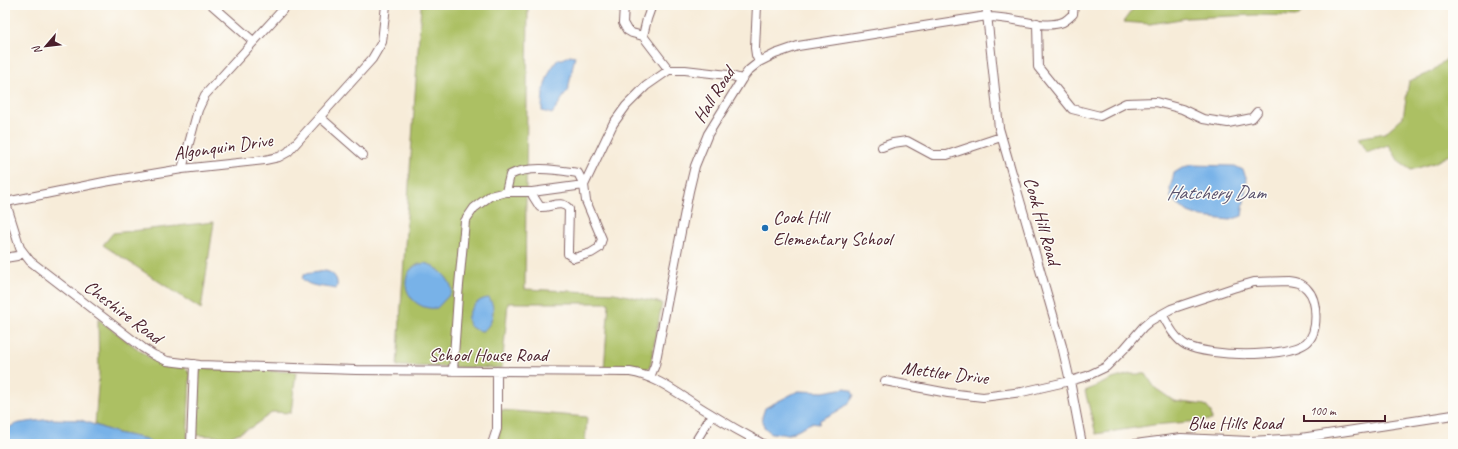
<svg xmlns="http://www.w3.org/2000/svg" width="1458" height="449" viewBox="0 0 1458 449" font-family="Caveat,sans-serif">
  <style>
    .green { fill: #acc064; stroke: #7b7048 }
    .water { fill: #78b2e8; stroke: #61688a }
    .lines { fill: none; stroke-linecap: round; stroke-linejoin: round }
    .minor-casing { stroke: #876768; stroke-width: 10 }
    .minor { stroke: #fff; stroke-width: 8 }
    .poi-dot { fill: #1f6fb2; stroke: #fdfcf7; stroke-width: 1.5 }
    .labels { text-anchor: middle; dominant-baseline: central; stroke-width: 3; stroke-linejoin: round; paint-order: stroke }
    .street-label { font-size: 19px; fill: #4a1f2b; stroke: #fdfcf7 }
    .poi-label { font-size: 19px; fill: #4a1f2b; stroke: #fdfcf7; text-anchor: start }
    .water-label { font-size: 20px; font-style: italic; fill: #5a526d; stroke: #fdfcf7 }
  </style>
  <rect width="100%" height="100%" fill="#fdfcf7"/>
  <filter id="ink" filterUnits="userSpaceOnUse"><feTurbulence type="fractalNoise" baseFrequency=".025" numOctaves="2"/><feDisplacementMap in="SourceGraphic" scale="8" xChannelSelector="R" yChannelSelector="G"/><feConvolveMatrix kernelMatrix="1 2 1 2 8 2 1 2 1" color-interpolation-filters="sRGB"/></filter>
  <filter id="wash" filterUnits="userSpaceOnUse"><feTurbulence type="fractalNoise" baseFrequency=".012" numOctaves="4" result="noise"/><feDisplacementMap in="SourceGraphic" scale="16" xChannelSelector="R" yChannelSelector="G"/><feGaussianBlur stdDeviation="0.9" result="paint"/><feColorMatrix in="noise" values="0 0 0 0 0 0 0 0 0 0 0 0 0 0 0 0 0 1.4 0 .05"/><feComposite in="paint" operator="in"/></filter>
  <g filter="url(#wash)">
    <rect width="100%" height="100%" fill="#f7ecd9"/>
    <path class="green" d="M421 5H528L525 289 614 293 662 303 650 367 644 370H604L609 303H508L502 368 397 366Z
      M1138 5H1302L1303 10 1298 16 1255 15 1187 18 1150 24 1123 22 1132 10Z
      M1453 55V153L1434 163 1411 170 1399 162 1389 145 1366 152 1358 138 1385 133 1403 117 1409 81 1431 72 1450 56Z
      M214 222 201 309 103 245 113 233Z
      M98 319 151 359 164 365 184 367 190 373V377L187 444H152L147 439 117 433 95 425 99 374Z
      M203 368 296 372 291 413 273 412 252 427 230 437 195 435 197 375 201 370Z
      M1130 374H1146L1155 388 1174 401 1205 405 1211 412 1212 420 1153 425 1096 434 1085 391 1112 379Z
      M501 410 587 417 585 444H498Z"/>
    <path class="water" d="M570 55 575 56 568 90 552 114 542 111C542 96 544 83 551 69 553 66 556 62 558 59H563Z
      M1191 165 1235 166 1243 170 1247 179 1242 216 1230 220 1202 217 1188 212 1171 198 1170 189 1174 173 1184 167Z
      M419 264C422 264 425 263 428 264 438 267 455 283 451 293L437 308C409 312 393 275 419 264Z
      M325 271C334 272 340 281 336 289 326 286 308 288 302 278L305 274Z
      M489 298C497 308 492 325 483 331 454 329 472 298 489 298Z
      M846 388 851 390 854 395C849 408 831 414 820 420L819 424 811 423 789 434 771 433 764 427 762 417 765 408 798 391 823 392Z
      M52 419 81 420 117 433 147 439 152 444H6L5 443C5 426 12 424 27 422 35 421 44 420 52 419Z"/>
  </g>
  <g filter="url(#ink)">
    <g class="lines">
      <defs>
        <path id="minor" d="M212 5 253 41
          M624 5 623 23 627 30 632 33 643 36 669 70
          M757 5 755 48 756 55 759 62
          M986 5 999 128 1062 346 1070 381 1082 444
          M987 17C1010 16 1043 30 1063 22 1067 20 1070 17 1073 14L1074 5
          M1037 23 1038 67 1072 109 1100 116 1126 103 1156 102 1182 109 1203 119 1228 123 1252 118 1257 112
          M643 36 647 19 652 5
          M321 118 363 155
          M882 147 893 143 907 141 933 155H947L1001 137
          M182 169 198 110 205 95 287 5
          M506 192 510 175C530 165 557 170 578 173L584 185 586 201 602 239 599 248 591 253 574 258 568 254V248L569 209C561 199 551 208 540 207L533 196 532 192
          M5 200 20 248 30 261 143 348 154 355 167 361 200 365 356 370 630 372C658 376 682 397 706 411 725 423 744 434 763 444
          M6 202 104 182 182 169 265 160 279 157 288 152 372 59 382 42 386 5
          M5 258 17 256 23 253
          M1288 281C1295 282 1302 283 1307 289 1318 300 1319 333 1306 343 1285 358 1209 357 1186 345 1175 339 1168 325 1162 314L1171 309 1233 288 1254 282Z
          M453 371 458 296 465 221 474 208 490 196 506 192H532L584 185 613 124 626 106 646 86 669 70H685L728 75 742 79
          M650 377 655 365 689 191 695 166 708 134 742 79 749 70 759 62 775 54 798 46 987 16
          M885 381 948 393 983 397 1022 392 1070 381 1087 376 1106 367 1124 349 1143 327 1150 321 1162 314
          M191 444 194 364
          M492 444 497 429V371
          M694 444 712 415
          M1135 444 1181 438 1250 441 1301 438 1453 415"/>
      </defs>
      <use href="#minor" class="minor-casing"/>
      <use href="#minor" class="minor"/>
    </g>
  </g>
  <circle class="poi-dot" cx="765" cy="228" r="4"/>
  <g class="labels">
    <g class="street-label">
      <text transform="translate(714 95) rotate(-58)">Hall Road</text>
      <text transform="translate(223 147) rotate(-8)">Algonquin Drive</text>
      <text transform="translate(1042 221) rotate(74)">Cook Hill Road</text>
      <text transform="translate(123 312) rotate(37)">Cheshire Road</text>
      <text x="488" y="355">School House Road</text>
      <text transform="translate(945 373) rotate(7)">Mettler Drive</text>
      <text x="1235" y="423">Blue Hills Road</text>
    </g>
    <g class="poi-label">
      <text x="773" y="217">Cook Hill<tspan x="773" dy="22">Elementary School</tspan></text>
    </g>
    <g class="water-label">
      <text x="1216" y="192">Hatchery Dam</text>
    </g>
  </g>
  <rect width="1458" height="449" fill="none" stroke="#fdfcf7" stroke-width="20"/>
  <g transform="translate(46 46) rotate(242)" stroke="#fdfcf7" stroke-width="3" paint-order="stroke">
  <path d="M0-3L7 15L0 10L-7 15Z" fill="#4a1f2b"/>
  <text y="-6" font-size="11" font-weight="bold" text-anchor="middle" fill="#4a1f2b">N</text>
  </g>
  <path d="M1304 415v6h81v-6" fill="none" stroke="#4a1f2b" stroke-width="2"/>
  <text x="1310" y="415" font-size="12" fill="#4a1f2b" stroke="#fdfcf7" stroke-width="3" paint-order="stroke">100 m</text>
</svg>
